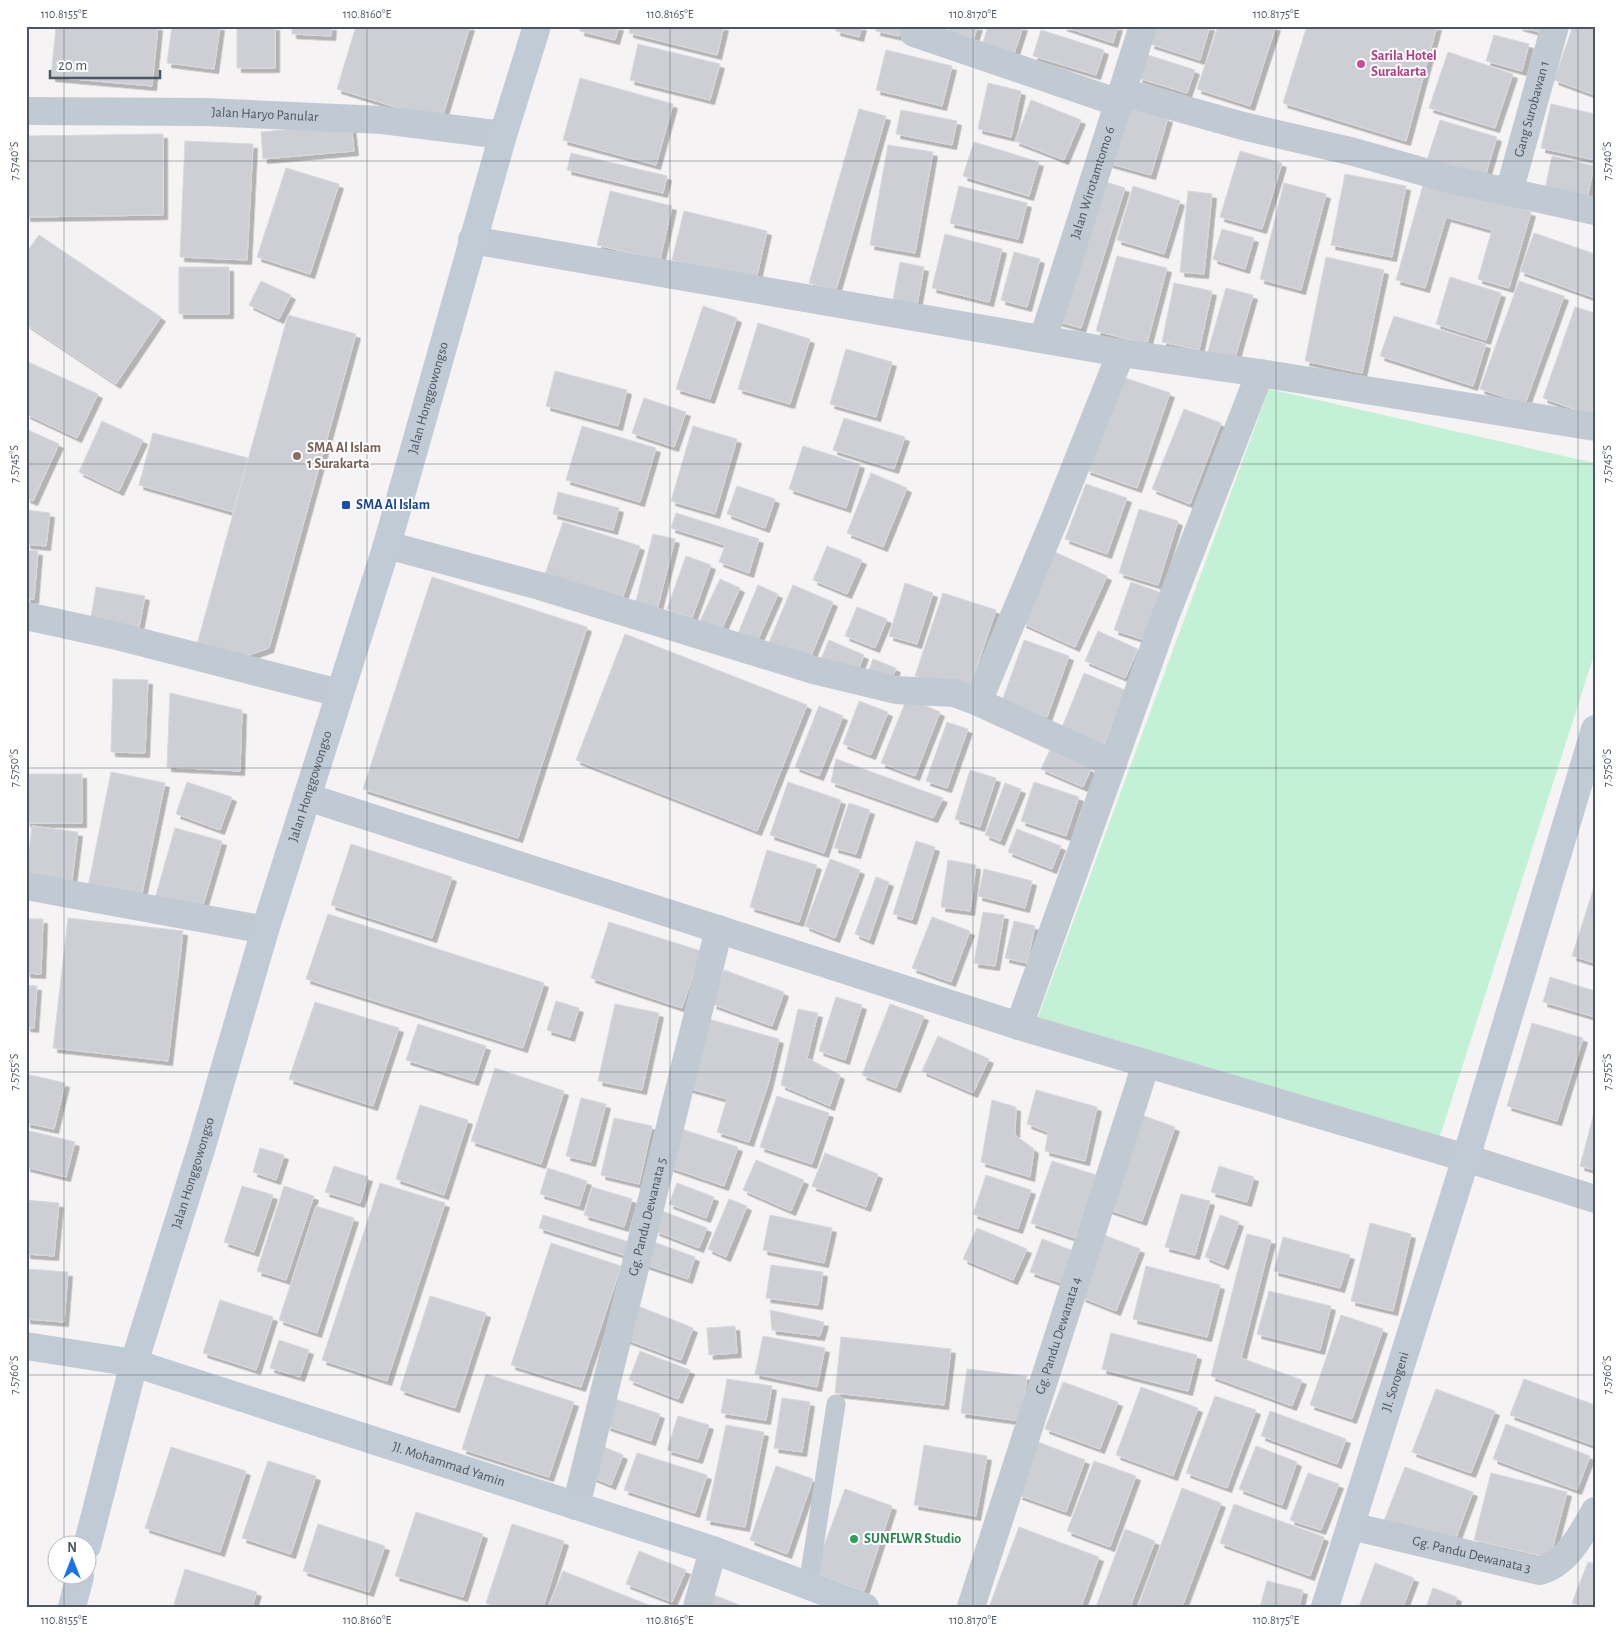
<svg xmlns="http://www.w3.org/2000/svg" width="1621" height="1633" viewBox="0 0 1621 1633" font-family="'Alegreya Sans',sans-serif">
  <style>
    .green { fill: #c3f1d5 }
    .building { fill: #cdcfd5; stroke: #d7d9de; filter: url(#shadow) }
    .lines { fill: none; stroke-linecap: round; stroke-linejoin: round }
    .lane { stroke: #c1cad2; stroke-width: 19 }
    .street { stroke: #c1cad2; stroke-width: 28 }
    .secondary { stroke: #c1cbd6; stroke-width: 28 }
    .ticks { fill: none; stroke: #4a5661; stroke-width: 1; stroke-opacity: 0.45 }
    .hotel-dot { fill: #d1479c; stroke: #fff; stroke-width: 2 }
    .education-dot { fill: #8d6e63; stroke: #fff; stroke-width: 2 }
    .transit-dot { fill: #1a4fb4; stroke: #fff; stroke-width: 2 }
    .leisure-dot { fill: #2e9e5b; stroke: #fff; stroke-width: 2 }
    .labels { text-anchor: middle; dominant-baseline: central; stroke-width: 4; stroke-linejoin: round; paint-order: stroke }
    .hotel-label { font-size: 14px; font-weight: bold; fill: #b23c85; stroke: #fff; text-anchor: start }
    .street-label { font-size: 14px; fill: #4a5661; stroke: #fff }
    .education-label { font-size: 14px; font-weight: bold; fill: #785e54; stroke: #fff; text-anchor: start }
    .transit-label { font-size: 14px; font-weight: bold; fill: #164399; stroke: #fff; text-anchor: start }
    .leisure-label { font-size: 14px; font-weight: bold; fill: #27864d; stroke: #fff; text-anchor: start }
    .neatline { fill: none; stroke: #4a5661; stroke-width: 2 }
    .ticks-label { font-size: 12px; text-anchor: middle; fill: #4a5661 }
  </style>
  <defs>
    <filter id="shadow"><feDropShadow dx="4.5" dy="4.5" stdDeviation="0" flood-color="#0004"/></filter>
  </defs>
  <rect width="100%" height="100%" fill="#f5f3f3"/>
  <path class="green" d="M1269 389 1595 463V652L1440 1136 1038 1017Z"/>
  <path class="building" d="M56 26H158L152 86 51 77Z
    M172 26H220L214 69 167 63Z
    M237 26H275V68H237Z
    M292 26H332L331 36 292 34Z
    M356 26H470L441 121 337 89Z
    M581 26H619L615 40 580 31Z
    M630 26H724L717 55 629 33Z
    M837 26H862L859 37 836 31Z
    M877 26H902L899 36 876 31Z
    M950 26H978L970 49 945 41Z
    M988 26H1023L1012 60 981 49Z
    M1062 26H1118L1113 43Z
    M1156 26H1210L1200 60 1150 44Z
    M1218 26H1276L1250 106 1197 89Z
    M1307 26H1437L1406 141 1283 103Z
    M1518 26H1540L1539 32Z
    M1573 26H1595V95L1554 80Z
    M1041 30 1104 50 1096 75 1033 56Z
    M1494 35 1529 44 1522 71 1486 61Z
    M638 44 720 64 710 100 630 80Z
    M886 50 952 66 942 106 876 90Z
    M1448 52 1513 74 1495 128 1429 108Z
    M1145 54 1195 70 1187 93 1138 78Z
    M580 78 673 104 656 165 563 140Z
    M988 83 1021 91 1011 137 978 129Z
    M1031 100 1081 120 1064 160 1015 141Z
    M1551 104 1595 114V160L1541 148Z
    M1125 106 1168 118 1151 175 1108 163Z
    M859 109 886 116 836 290 809 283Z
    M901 110 957 121 952 145 896 134Z
    M1440 120 1497 137 1485 177 1427 160Z
    M351 124 354 151 263 159 261 132Z
    M163 134V215L26 217V136Z
    M185 141 253 144 247 260 180 257Z
    M974 142 1039 162 1029 196 963 176Z
    M888 145 933 152 915 253 870 245Z
    M1240 151 1282 163 1262 229 1220 217Z
    M571 153 667 176 663 193 567 170Z
    M1552 156 1594 166 1587 198 1545 189Z
    M286 168 339 184 310 274 257 257Z
    M1345 174 1406 186 1392 257 1331 245Z
    M1096 179 1125 188 1081 328 1053 320Z
    M1424 182 1531 212 1509 288 1478 279 1492 230 1446 217 1425 288 1396 280Z
    M1284 183 1326 194 1301 290 1260 279Z
    M959 186 1027 203 1018 239 950 223Z
    M1133 186 1180 201 1164 254 1117 240Z
    M610 191 672 206 660 260 597 245Z
    M1188 191 1212 194 1204 274 1180 272Z
    M684 211 767 231 756 280 672 260Z
    M1222 229 1254 238 1245 269 1213 259Z
    M1534 233 1595 254V298L1520 271Z
    M945 234 1002 249 989 302 932 288Z
    M39 235 161 317 116 384 26 324V253Z
    M1014 252 1040 259 1027 307 1001 300Z
    M1117 256 1167 268 1147 344 1096 331Z
    M1326 257 1384 270 1362 373 1305 361Z
    M900 262 924 267 916 310 892 305Z
    M179 267H229V314H179Z
    M1450 277 1501 293 1486 340 1436 324Z
    M261 281 291 295 279 319 249 305Z
    M1519 281 1564 296 1525 404 1480 389Z
    M1174 283 1212 291 1199 350 1162 342Z
    M1226 288 1253 295 1233 365 1206 358Z
    M703 306 737 318 710 399 676 389Z
    M1575 307 1595 313V403L1591 415 1543 398Z
    M288 315 356 334 269 648 238 659 196 648Z
    M1394 316 1486 344 1473 386 1380 356Z
    M758 323 810 339 790 404 738 389Z
    M846 349 892 362 876 417 830 404Z
    M26 361 98 394 77 438 26 414Z
    M555 371 627 390 618 426 546 406Z
    M1119 376 1170 393 1137 488 1086 470Z
    M644 398 686 412 674 447 632 433Z
    M1184 409 1221 423 1190 504 1152 489Z
    M844 418 905 437 894 469 833 450Z
    M102 421 143 440 119 491 79 472Z
    M582 426 656 448 640 502 566 480Z
    M693 426 737 439 715 514 671 501Z
    M26 429 59 444 33 501 26 498Z
    M153 433 248 458 233 512 139 485Z
    M803 446 860 464 846 508 789 489Z
    M871 473 907 488 883 547 847 533Z
    M1086 484 1127 498 1107 554 1065 539Z
    M737 486 775 499 765 528 727 514Z
    M558 492 619 508 613 530 553 514Z
    M1139 509 1178 521 1158 585 1119 573Z
    M26 510 50 513 46 546 26 544Z
    M676 513 759 539 749 573 719 562 725 545 671 528Z
    M563 522 640 546 620 605 543 580Z
    M653 534 675 539 657 610 635 605Z
    M827 546 862 560 847 594 813 580Z
    M26 550 38 551 34 599H26Z
    M1055 552 1107 576 1075 647 1022 623Z
    M686 556 711 565 692 618 667 609Z
    M432 577 587 627 518 838 363 789Z
    M720 579 740 588 720 633 699 623Z
    M1131 582 1162 593 1145 640 1114 630Z
    M905 583 933 593 917 644 889 636Z
    M758 585 778 594 756 644 737 636Z
    M793 585 833 602 809 661 768 645Z
    M96 587 145 596 138 632 90 623Z
    M943 593 996 610 968 693 915 676Z
    M857 607 887 619 875 648 845 636Z
    M1098 631 1138 649 1125 678 1085 661Z
    M625 634 807 705 757 831 576 760Z
    M829 640 864 655 855 678 819 664Z
    M1024 640 1069 656 1047 717 1002 701Z
    M873 659 896 668 889 686 866 678Z
    M1084 673 1125 690 1101 752 1059 735Z
    M113 679 148 680 145 753 111 752Z
    M170 693 242 710 240 771 167 767Z
    M907 698 940 712 915 776 881 763Z
    M859 701 888 712 871 755 843 744Z
    M819 706 843 716 819 776 795 767Z
    M947 722 968 729 947 788 926 781Z
    M1050 750 1091 769 1083 787 1041 769Z
    M836 759 943 798 933 818 831 782Z
    M970 770 996 778 980 827 955 819Z
    M111 772 165 783 140 903 87 892Z
    M26 774H82V823H26Z
    M187 782 232 797 220 830 176 814Z
    M788 782 841 800 824 853 770 835Z
    M1034 782 1079 797 1066 836 1021 821Z
    M1005 783 1021 789 1000 841 985 835Z
    M849 803 870 810 856 854 834 848Z
    M32 826 78 832 72 881 26 875Z
    M175 828 222 841 200 915 154 902Z
    M1017 829 1061 846 1052 869 1008 852Z
    M916 841 935 847 912 920 893 914Z
    M351 844 452 877 432 938 331 905Z
    M767 850 817 865 799 922 750 907Z
    M830 859 860 870 835 938 805 926Z
    M948 860 976 865 970 911 941 907Z
    M984 869 1032 881 1025 908 978 896Z
    M876 877 889 882 869 940 855 934Z
    M1595 884V963L1572 956Z
    M983 912 1004 915 995 966 974 963Z
    M328 914 544 983 523 1048 306 979Z
    M932 917 970 931 951 982 912 968Z
    M68 918 183 931 168 1061 53 1048Z
    M26 919H43L41 974 26 973Z
    M1014 921 1035 926 1027 963 1005 958Z
    M609 922 701 951 682 1008 591 978Z
    M724 970 784 992 772 1026 712 1004Z
    M1550 977 1595 991V1017L1543 1002Z
    M26 985 37 986 34 1028 26 1027Z
    M836 997 862 1005 845 1060 819 1051Z
    M556 1001 579 1008 570 1037 547 1030Z
    M315 1002 399 1028 373 1106 289 1079Z
    M615 1004 659 1013 642 1090 598 1081Z
    M890 1004 924 1016 896 1088 862 1075Z
    M798 1009 818 1013 807 1058 840 1075 830 1106 781 1085Z
    M708 1019 779 1039 768 1085 749 1142 717 1132 727 1099 688 1088Z
    M1532 1023 1583 1038 1557 1121 1507 1106Z
    M418 1024 486 1046 474 1081 406 1060Z
    M938 1036 989 1059 973 1093 922 1071Z
    M495 1068 564 1091 541 1164 471 1141Z
    M26 1074 65 1083 54 1129 26 1123Z
    M1036 1090 1097 1107 1085 1161 1045 1151 1048 1132 1027 1124Z
    M777 1096 829 1113 812 1164 760 1147Z
    M581 1098 606 1104 591 1162 566 1156Z
    M992 1100 1016 1107 1015 1135 1034 1149 1030 1177 981 1162Z
    M420 1105 468 1120 444 1195 396 1179Z
    M1595 1109V1170L1580 1166Z
    M1141 1115 1175 1127 1142 1221 1107 1209Z
    M614 1118 652 1126 639 1184 601 1175Z
    M681 1129 738 1147 724 1186 669 1167Z
    M26 1130 75 1142 66 1177 26 1167Z
    M260 1148 284 1155 276 1180 253 1172Z
    M825 1153 878 1174 866 1207 812 1186Z
    M756 1160 804 1180 791 1211 743 1190Z
    M1052 1161 1096 1175 1075 1238 1031 1223Z
    M334 1166 368 1177 360 1203 325 1192Z
    M1219 1166 1254 1177 1247 1202 1211 1192Z
    M548 1168 587 1181 579 1206 540 1194Z
    M986 1175 1031 1190 1018 1229 973 1214Z
    M380 1183 445 1203 387 1381 322 1360Z
    M677 1183 714 1197 706 1218 669 1204Z
    M242 1186 273 1195 254 1252 224 1242Z
    M284 1186 314 1196 286 1280 257 1271Z
    M592 1187 632 1199 624 1227 584 1215Z
    M1181 1194 1210 1201 1195 1255 1165 1247Z
    M729 1199 747 1206 726 1257 708 1249Z
    M26 1200 59 1203 54 1256 26 1254Z
    M316 1206 354 1218 317 1333 279 1320Z
    M662 1211 707 1228 699 1248 655 1231Z
    M543 1215 629 1242 624 1255 539 1228Z
    M770 1215 832 1228 824 1263 763 1250Z
    M1220 1215 1239 1222 1224 1265 1205 1257Z
    M1370 1223 1411 1234 1393 1311 1351 1301Z
    M977 1228 1027 1249 1013 1280 963 1259Z
    M1247 1234 1271 1240 1241 1358 1302 1380 1292 1406 1211 1376Z
    M1104 1235 1140 1249 1116 1311 1081 1297Z
    M1283 1237 1350 1255 1340 1288 1274 1271Z
    M1042 1239 1074 1251 1062 1283 1030 1272Z
    M651 1241 695 1257 688 1279 643 1264Z
    M551 1243 621 1266 581 1387 511 1365Z
    M771 1265 823 1272 818 1305 766 1298Z
    M1146 1266 1220 1285 1207 1337 1133 1319Z
    M26 1269 68 1272 64 1322 26 1319Z
    M1269 1291 1331 1306 1320 1350 1257 1334Z
    M430 1296 486 1313 455 1408 400 1390Z
    M220 1300 273 1317 256 1370 203 1353Z
    M638 1306 693 1328 681 1360 625 1339Z
    M770 1310 824 1322 820 1336 772 1330Z
    M1341 1315 1383 1329 1352 1419 1310 1405Z
    M735 1326 737 1353 709 1355 707 1328Z
    M1111 1333 1197 1355 1188 1391 1102 1369Z
    M763 1336 825 1348 817 1387 755 1374Z
    M841 1337 951 1349 944 1405 835 1393Z
    M279 1340 309 1350 300 1377 270 1368Z
    M640 1351 690 1370 678 1399 629 1380Z
    M967 1369 1027 1376 1021 1421 961 1413Z
    M486 1374 574 1402 549 1477 462 1449Z
    M727 1379 772 1386 766 1420 721 1413Z
    M1524 1379 1595 1405V1441L1593 1445 1510 1415Z
    M1063 1382 1118 1402 1100 1449 1045 1429Z
    M1141 1387 1198 1408 1173 1476 1116 1455Z
    M1436 1389 1495 1411 1471 1473 1412 1452Z
    M1215 1396 1256 1410 1227 1488 1186 1473Z
    M782 1398 810 1402 802 1452 774 1448Z
    M615 1399 660 1414 651 1441 606 1426Z
    M1270 1411 1346 1439 1337 1464 1261 1436Z
    M678 1416 709 1425 698 1459 667 1450Z
    M1506 1424 1590 1456 1577 1490 1493 1459Z
    M726 1425 764 1432 745 1527 706 1520Z
    M1038 1442 1085 1460 1066 1512 1018 1495Z
    M924 1445 987 1456 976 1516 914 1505Z
    M1256 1446 1297 1462 1282 1505 1239 1489Z
    M171 1447 246 1471 220 1552 145 1528Z
    M604 1447 623 1455 611 1485 592 1477Z
    M637 1453 707 1475 695 1513 624 1490Z
    M268 1461 316 1476 291 1554 242 1538Z
    M1094 1461 1136 1476 1110 1547 1067 1531Z
    M776 1466 813 1479 787 1554 750 1540Z
    M1405 1467 1473 1492 1451 1551 1382 1526Z
    M1308 1473 1339 1484 1321 1530 1290 1520Z
    M1491 1473 1567 1492 1550 1558 1474 1540Z
    M1182 1488 1221 1503 1182 1607H1138Z
    M845 1489 892 1506 864 1591 814 1573Z
    M1234 1504 1324 1537 1310 1576 1220 1543Z
    M416 1512 483 1534 463 1597 395 1576Z
    M318 1524 385 1546 369 1592 303 1571Z
    M512 1524 564 1541 543 1607H497L486 1603Z
    M1019 1527 1099 1557 1081 1607H989Z
    M1125 1529 1155 1541 1130 1607H1096Z
    M639 1551 686 1570 672 1602 626 1584Z
    M1588 1562 1595 1564V1607H1582L1572 1603Z
    M1375 1563 1414 1578 1403 1607H1359Z
    M185 1569 257 1592 252 1607H183L174 1604Z
    M563 1571 654 1607H548Z
    M1267 1581 1303 1590 1299 1607H1260Z
    M1433 1588 1457 1597 1454 1607H1426Z
    M714 1595 744 1607H710Z"/>
  <g class="lines">
    <path class="lane" d="M808 1586 836 1404"/>
    <g class="street">
      <path d="M914 33 1119 103"/>
      <path d="M1122 92 1243 126 1354 152 1449 179 1595 211"/>
      <path id="s1" d="M26 111 206 112 382 120 503 135"/>
      <path id="s2" d="M1509 192 1555 26"/>
      <path d="M472 240 1121 353 1260 373 1595 427"/>
      <path id="s3" d="M1043 339 1143 26"/>
      <path d="M387 545 540 586 817 671 896 690 954 693 978 702 1113 764"/>
      <path d="M26 616 113 635 339 693"/>
      <path d="M978 702 1055 518 1121 353"/>
      <path d="M307 797 1019 1026 1466 1158 1595 1199"/>
      <path d="M26 886 265 930"/>
      <path d="M1019 1026 1165 617 1260 373"/>
      <path id="s4" d="M576 1506 719 929"/>
      <path id="s5" d="M1351 1526 1539 1571C1566 1565 1582 1534 1595 1511"/>
      <path d="M697 1607 713 1550"/>
      <path id="s6" d="M971 1607 1146 1064"/>
    </g>
    <g class="secondary">
      <path id="s7" d="M26 1346 134 1363 713 1550 865 1607"/>
      <path id="s8" d="M87 1546 134 1363 202 1146 265 930 387 545 503 135 537 26"/>
      <path d="M72 1607 80 1576"/>
      <path id="s9" d="M1325 1607 1466 1158 1595 729"/>
    </g>
  </g>
  <path class="ticks" d="M64 26V1546M367 26V1607M670 26V1607M973 26V1607M1276 26V1607M1578 26V1607M26 161H1595M26 464H1595M26 768H1595M26 1072H1595M26 1375H1595M64 1576V1607"/>
  <circle class="hotel-dot" cx="1361" cy="64" r="5"/>
  <circle class="education-dot" cx="297" cy="456" r="5"/>
  <rect class="transit-dot" x="341" y="500" width="10" height="10" rx="2.5"/>
  <circle class="leisure-dot" cx="854" cy="1539" r="5"/>
  <g class="labels">
    <g class="hotel-label">
      <text x="1371" y="56">Sarila Hotel<tspan x="1371" dy="16">Surakarta</tspan></text>
    </g>
    <g class="street-label">
      <text stroke="none"><textPath href="#s2" startOffset="86">Gang Surobawan 1</textPath></text>
      <text stroke="none"><textPath href="#s1" startOffset="239">Jalan Haryo Panular</textPath></text>
      <text stroke="none"><textPath href="#s3" startOffset="164">Jalan Wirotamtomo 6</textPath></text>
      <text stroke="none"><textPath href="#s8" startOffset="1198">Jalan Honggowongso</textPath></text>
      <text stroke="none"><textPath href="#s8" startOffset="792">Jalan Honggowongso</textPath></text>
      <text stroke="none"><textPath href="#s8" startOffset="388">Jalan Honggowongso</textPath></text>
      <text stroke="none"><textPath href="#s4" startOffset="298">Gg. Pandu Dewanata 5</textPath></text>
      <text stroke="none"><textPath href="#s6" startOffset="285">Gg. Pandu Dewanata 4</textPath></text>
      <text stroke="none"><textPath href="#s9" startOffset="236">Jl. Sorogeni</textPath></text>
      <text stroke="none"><textPath href="#s7" startOffset="440">Jl. Mohammad Yamin</textPath></text>
      <text stroke="none"><textPath href="#s5" startOffset="124">Gg. Pandu Dewanata 3</textPath></text>
    </g>
    <g class="education-label">
      <text x="307" y="448">SMA Al Islam<tspan x="307" dy="16">1 Surakarta</tspan></text>
    </g>
    <g class="transit-label">
      <text x="356" y="505">SMA Al Islam</text>
    </g>
    <g class="leisure-label">
      <text x="864" y="1539">SUNFLWR Studio</text>
    </g>
  </g>
  <rect width="1621" height="1633" fill="none" stroke="#ffffff" stroke-width="55"/>
  <g transform="translate(72 1560)"><circle r="24" fill="#ffffff" stroke="#b7bbc0"/>
  <path d="M0-4L9 19L0 12L-9 19Z" fill="#1a73e8"/>
  <text y="-8" font-size="14" font-weight="bold" text-anchor="middle" fill="#4a5661">N</text>
  </g>
  <path d="M50 70v8h110v-8" fill="none" stroke="#4a5661" stroke-width="2.5"/>
  <text x="58" y="70" font-size="15" fill="#4a5661" stroke="#ffffff" stroke-width="4" paint-order="stroke">20 m</text>
  <rect x="28" y="28" width="1566" height="1578" class="neatline"/>
  <g class="ticks-label">
    <text x="64" y="18">110.8155°E</text>
    <text x="367" y="18">110.8160°E</text>
    <text x="670" y="18">110.8165°E</text>
    <text x="973" y="18">110.8170°E</text>
    <text x="1276" y="18">110.8175°E</text>
    <text transform="translate(14 161) rotate(-90)" y="4">7.5740°S</text>
    <text transform="translate(1607 161) rotate(-90)" y="4">7.5740°S</text>
    <text transform="translate(14 464) rotate(-90)" y="4">7.5745°S</text>
    <text transform="translate(1607 464) rotate(-90)" y="4">7.5745°S</text>
    <text transform="translate(14 768) rotate(-90)" y="4">7.5750°S</text>
    <text transform="translate(1607 768) rotate(-90)" y="4">7.5750°S</text>
    <text transform="translate(14 1072) rotate(-90)" y="4">7.5755°S</text>
    <text transform="translate(1607 1072) rotate(-90)" y="4">7.5755°S</text>
    <text transform="translate(14 1375) rotate(-90)" y="4">7.5760°S</text>
    <text transform="translate(1607 1375) rotate(-90)" y="4">7.5760°S</text>
    <text x="64" y="1624">110.8155°E</text>
    <text x="367" y="1624">110.8160°E</text>
    <text x="670" y="1624">110.8165°E</text>
    <text x="973" y="1624">110.8170°E</text>
    <text x="1276" y="1624">110.8175°E</text>
  </g>
</svg>
